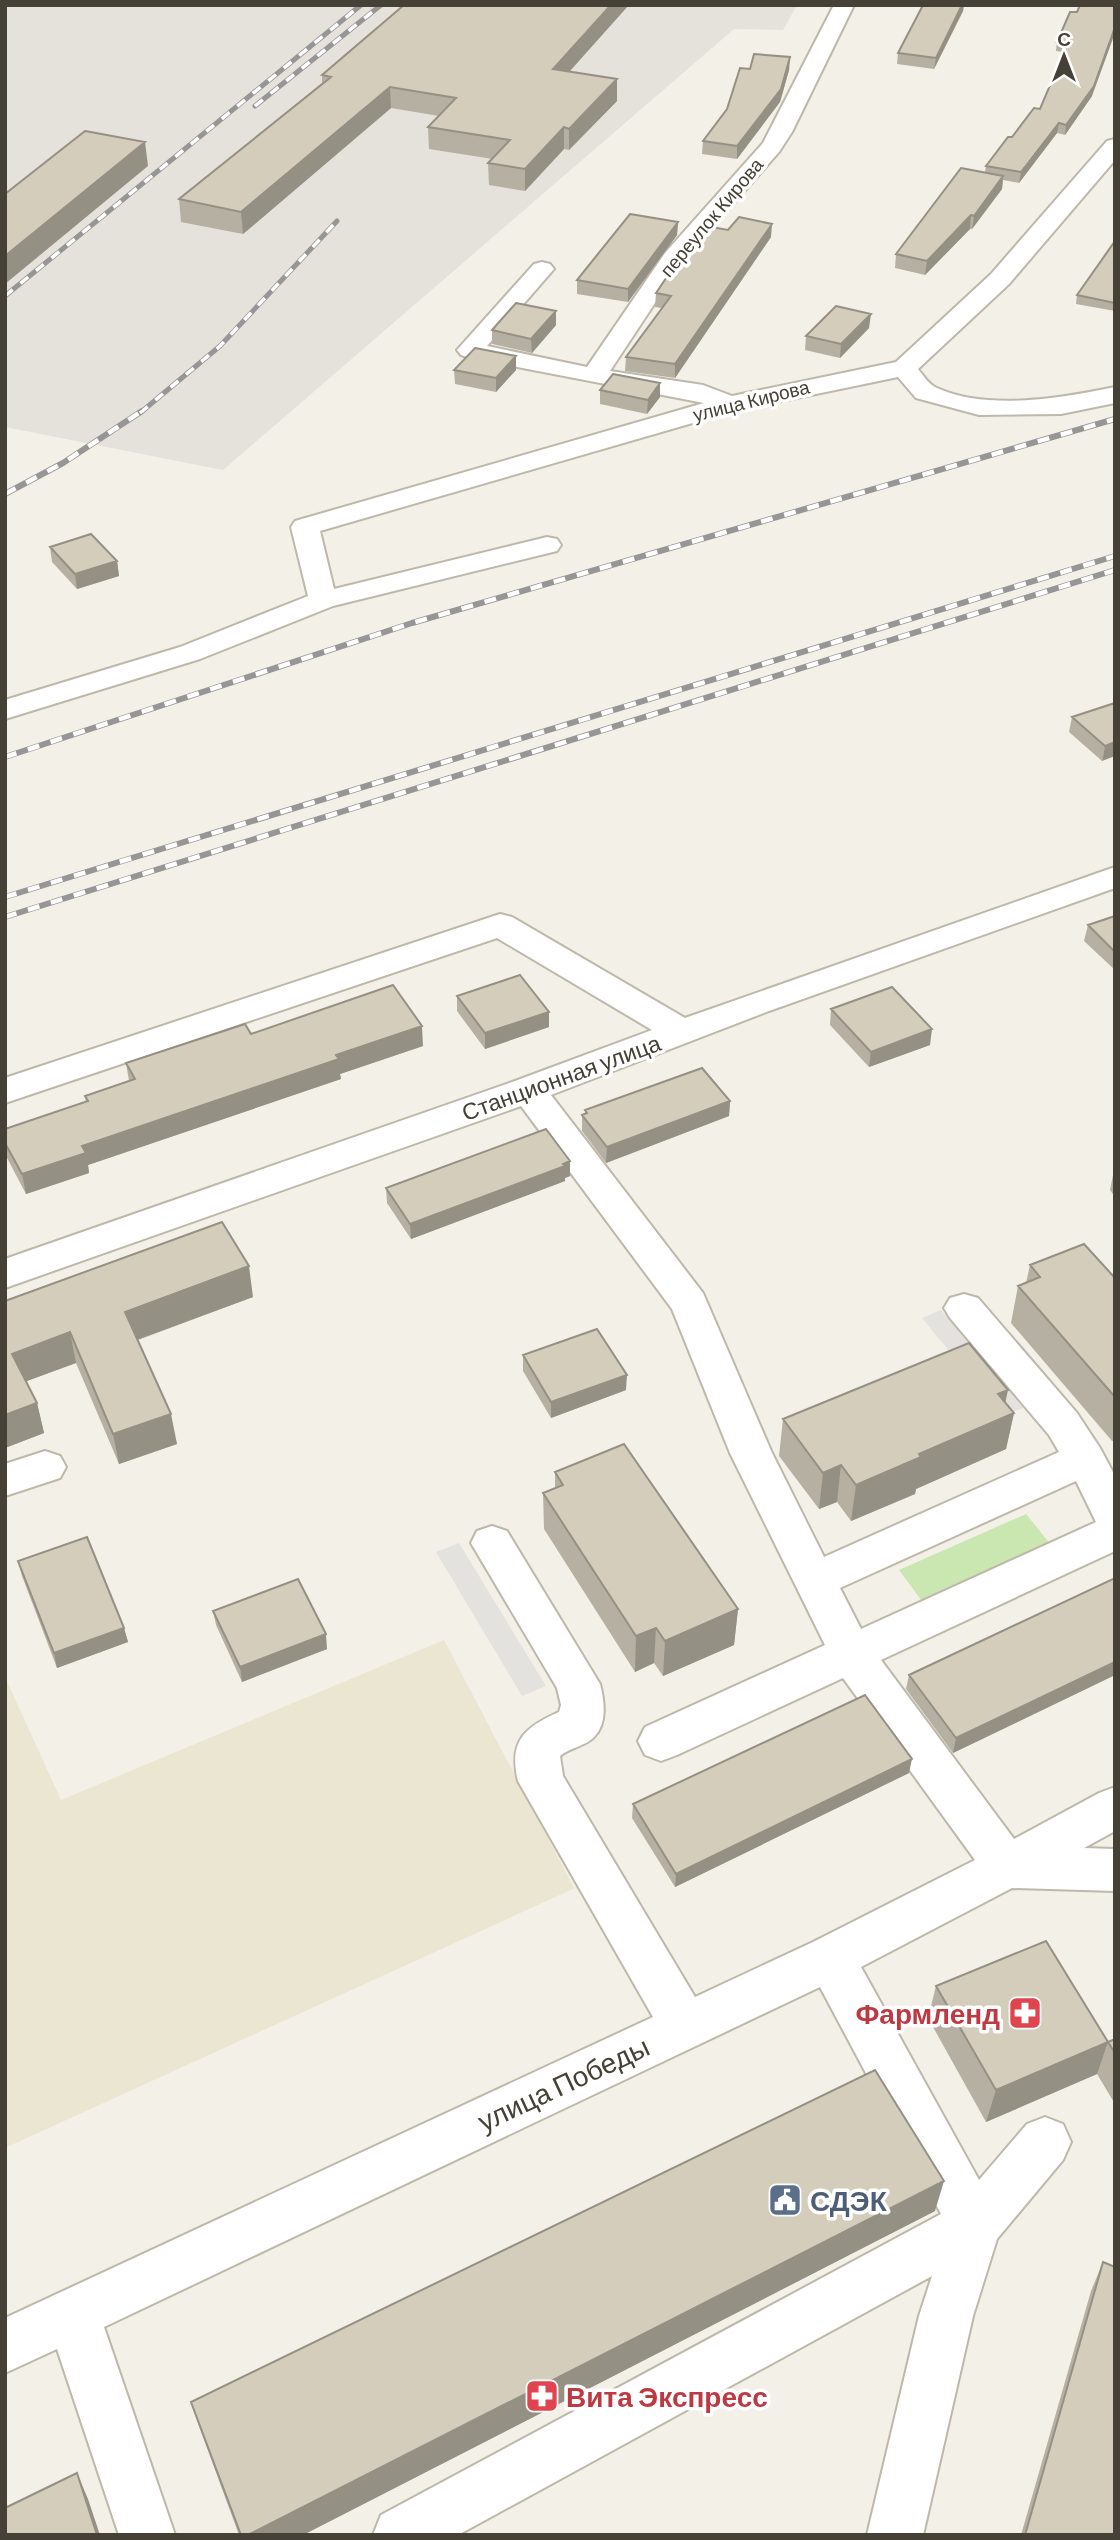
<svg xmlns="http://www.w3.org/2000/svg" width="1120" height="2540" viewBox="0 0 1120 2540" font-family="Barlow,sans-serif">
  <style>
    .industrial { fill: #e5e1db }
    .education { fill: #ebe6d1 }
    .green { fill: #cae6b1 }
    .parking { fill: #e4e2de }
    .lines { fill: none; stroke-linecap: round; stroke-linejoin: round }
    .minor-casing { stroke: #beb8aa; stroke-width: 4 }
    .minor { fill: #fff; fill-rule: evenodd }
    .rail-far1-casing { stroke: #969696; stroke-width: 5 }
    .rail-casing { stroke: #969696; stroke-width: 6 }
    .rail-far1 { stroke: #fff; stroke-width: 3.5; stroke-dasharray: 10; stroke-linecap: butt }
    .rail { stroke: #fff; stroke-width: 4.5; stroke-dasharray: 12; stroke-linecap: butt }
    .wall { fill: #b6b0a2 }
    .shaded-wall { fill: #949084 }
    .building { fill: #d4cdbc; stroke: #949084; stroke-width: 2 }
    .labels { text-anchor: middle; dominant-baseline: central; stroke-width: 7; stroke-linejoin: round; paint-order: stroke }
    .far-street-label { font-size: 19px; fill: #454136; stroke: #fff }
    .street-label { font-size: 23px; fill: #454136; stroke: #fff }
    .near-health-label { font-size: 28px; font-weight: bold; fill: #be3a42; stroke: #fff; text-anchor: end }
    .near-street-label { font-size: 28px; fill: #454136; stroke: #fff }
    .near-service-label { font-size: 28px; font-weight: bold; fill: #4e5e75; stroke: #fff; text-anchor: start }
  </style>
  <rect width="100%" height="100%" fill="#f3f0e7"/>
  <path class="industrial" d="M5 5H797L783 30 734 29 223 470 5 427Z"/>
  <path class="education" d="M444 1640 574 1888 586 1883 5 2148V1677L61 1800Z"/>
  <path class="green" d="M1026 1514 1056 1551 927 1608 899 1570Z"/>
  <path class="parking" d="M941 1310 1023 1408 1003 1416 922 1318Z
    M459 1543 546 1686 522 1696 436 1552Z"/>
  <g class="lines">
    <defs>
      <path id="minor" d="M834 5H854L792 132 779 152 682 262 610 371 703 385 732 396 896 362 991 274 1107 141 1115 139V160L1009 284 918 369C923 375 929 385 937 388 988 411 1062 398 1115 387V403L1061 414 979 415 916 398 898 377 734 411 320 531 334 589 547 537 557 539 561 545 557 551 333 606 200 659 5 719V700L180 647 308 596 291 527 295 521 704 403 470 358 461 355 457 350 534 264 542 262 550 264 554 269 487 346 587 367 665 253 763 143Z
        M1115 867V888L769 1011 551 1095 703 1293 772 1453 824 1557 1059 1452 1049 1435 950 1318 944 1308 950 1298 964 1294 978 1298 1077 1413 1100 1448 1115 1476V1551L881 1660 1014 1839 1099 1793 1115 1787V1831L1084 1848 1115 1849V1891L1012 1888 861 1967 979 2180 1027 2124 1045 2117 1063 2124 1071 2142 1063 2160 997 2239 973 2316 923 2535H867L919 2316 932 2276 458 2535H373L381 2515 941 2214 820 1987 104 2327 175 2535H119L57 2349 5 2373V2318L653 2017 518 1781C508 1741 525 1727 559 1712L561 1705 557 1688 471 1543 477 1531 492 1526 507 1531 600 1684C604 1700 608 1723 594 1737 586 1746 569 1748 560 1756L563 1776 695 1997 813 1942 975 1860 843 1678 677 1755 661 1761 645 1755 638 1741 645 1727 825 1645 730 1453 672 1309 521 1106 5 1288V1259L515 1081 652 1030 497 938 5 1103V1078L500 914 512 917 685 1018ZM1076 1481 1096 1522 861 1629 840 1588Z
        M45 1451 60 1456 66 1467 60 1478 5 1496V1464Z"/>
    </defs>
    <use href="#minor" class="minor-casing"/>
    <use href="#minor" class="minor"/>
    <defs>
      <path id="rail-far1" d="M255 106 381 5
        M5 296 361 5
        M140 413 220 346 337 221"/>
      <path id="rail" d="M5 494 63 463 142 411
        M5 757 412 623 1115 419
        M5 897 1115 556
        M5 917 1115 570"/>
    </defs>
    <use href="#rail-far1" class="rail-far1-casing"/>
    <use href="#rail" class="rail-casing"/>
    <use href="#rail-far1" class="rail-far1"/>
    <use href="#rail" class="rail"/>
  </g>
  <path class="wall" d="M923 5H964L963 11 934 69 897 64 898 53Z
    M1077 12 1092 96 1065 135 1057 133 1019 183 1003 180 1002 189 972 229H970L925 275 895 268 896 254 985 172 986 166 1040 109 1064 52 1056 51 1057 42Z
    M790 57 789 70 780 102 737 159 702 154 703 141 727 109 750 69Z
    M569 72 617 101 569 150 564 149 525 191 489 185 488 163 493 159 429 149 428 127 439 116 391 108 243 234 181 222 179 199 322 83V75Z
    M678 222 677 235 628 302 577 294V280Z
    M728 230 771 237 675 378 625 371 626 357 662 308 655 307 656 293Z
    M1115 241V311L1076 304 1077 295Z
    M556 325 532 353 492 344V330Z
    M869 328 840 358 805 350 806 336Z
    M454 370H516L496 392 455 384Z
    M600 390 660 397 647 414 600 404Z
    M50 547 117 561 119 576 77 589 52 562Z
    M1115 703 1102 761 1069 732 1072 717Z
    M1115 916V970L1084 941 1088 925Z
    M457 996 549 1027 485 1049 457 1011Z
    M831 1009 930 1045 869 1067 830 1025Z
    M251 1034 423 1046 340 1074 341 1079 88 1165 89 1173 26 1194 5 1154V1129L86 1102 85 1096 129 1081 126 1063Z
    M730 1101 729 1116 606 1163 582 1131V1115L585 1114V1110Z
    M570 1161V1176L565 1178V1181L411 1239 387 1203 386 1188Z
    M1113 1175H1115V1197L1110 1190Z
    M1030 1265 1115 1278V1440L1112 1441 1011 1323 1018 1286 1026 1283Z
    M253 1297 138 1340 177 1444 119 1464 76 1363 26 1381 37 1403 44 1433 5 1448V1301Z
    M523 1355 626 1390 551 1418 523 1371Z
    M1005 1403 1014 1413 1006 1449 916 1489 915 1494 851 1521 837 1502 819 1509 779 1456 783 1419Z
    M555 1472 738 1609 734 1645 663 1676 654 1663 635 1672 544 1529 543 1493 555 1488Z
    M18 1561 124 1628 128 1642 57 1668 22 1576Z
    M1115 1578V1675L953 1753 906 1689 909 1675Z
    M213 1611 327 1649 242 1682 216 1625Z
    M909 1773 675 1887 632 1818 633 1804Z
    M936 1986 1108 2042 1115 2039V2104L1097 2074 986 2122 928 2018Z
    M935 2211 303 2535H239L200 2429 191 2402Z
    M1103 2262 1115 2535H1021L1091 2291Z"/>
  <path class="shaded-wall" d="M611 5H629L553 90V69Z
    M962 5H964L963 11 934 69 936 58Z
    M1115 27V33L1092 96 1065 135 1066 125Z
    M790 57 789 70 780 102 737 159V146Z
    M617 79V101L569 150V129Z
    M390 87 391 108 243 234 241 212Z
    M1059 123 1057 133 1019 183 1021 172Z
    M564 127V149L525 191V169Z
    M145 142 148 166 5 284V256Z
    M1003 176 1002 189 972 229 974 216Z
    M971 215 970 229 925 275 927 261Z
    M678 222 677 235 628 302V289Z
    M772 224 771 237 675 378V364Z
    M556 311V325L532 353 531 339Z
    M871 314 869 328 840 358 841 344Z
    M516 356V370L496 392V378Z
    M660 383V397L647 414 648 400Z
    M117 561 119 576 77 589 75 574Z
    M1115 742V756L1102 761 1105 746Z
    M549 1012V1027L485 1049V1033Z
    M422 1026 423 1046 340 1074 341 1079 88 1165 89 1173 26 1194 22 1174 82 1146 336 1055Z
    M932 1029 930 1045 869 1067 871 1052Z
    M730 1101 729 1116 606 1163 607 1147Z
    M570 1161V1176L565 1178V1181L411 1239 410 1224Z
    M249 1266 253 1297 131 1342 125 1312Z
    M70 1332 76 1363 19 1384 12 1354Z
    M627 1375 626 1390 551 1418V1402Z
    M1008 1390 1002 1418 1014 1413 1006 1449 916 1489 915 1494 851 1521 856 1485 919 1454 998 1394Z
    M37 1403 44 1433 5 1448V1415Z
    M171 1414 177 1444 119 1464 113 1434Z
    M841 1465 837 1502 819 1509 823 1473Z
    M738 1609 734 1645 663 1676 665 1641Z
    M124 1628 128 1642 57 1668 54 1653Z
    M656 1628 654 1663 635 1672 636 1636Z
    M326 1634 327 1649 242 1682 240 1667Z
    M1115 1662V1675L953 1753 956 1738Z
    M912 1759 909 1773 675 1887 676 1874Z
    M1108 2042 1097 2074 986 2122 996 2090Z
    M944 2181 935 2211 303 2535H248Z
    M77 2473 88 2499 100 2535H97Z"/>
  <path class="building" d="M404 5H611L553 69 617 79 569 129 564 127 525 169 488 163 510 140 428 127 456 98 390 87 241 212 179 199 331 77 322 75Z
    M923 5H962L936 58 898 53Z
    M1080 5H1115V27L1094 86 1066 125 1059 123 1021 172 986 166 1008 137H1012L1034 108 1040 109 1068 43 1057 42 1070 12H1077Z
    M754 54 790 57 781 89 737 146 703 141 727 109 740 68 750 69Z
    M85 131 145 142 5 256V194Z
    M961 168 1003 176 974 216 971 215 927 261 896 254Z
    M630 214 678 222 628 289 577 280Z
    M739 217 772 224 675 364 626 357 671 296 656 293 685 250 706 226 728 230Z
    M1115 241V303L1077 295Z
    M516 303 556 311 531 339 492 330Z
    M836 306 871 314 841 344 806 336Z
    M475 348 516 356 496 378 454 370Z
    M613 374 660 383 648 400 600 390Z
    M91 534 117 561 75 574 50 547Z
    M1115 703V742L1105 746 1072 717Z
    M1115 916V952L1088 925Z
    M520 975 549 1012 485 1033 457 996Z
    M393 985 422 1026 336 1055 339 1059 82 1146 86 1153 22 1174 5 1143V1129L88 1101 85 1096 135 1079 126 1063 245 1024 251 1034Z
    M892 987 932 1029 871 1052 831 1009Z
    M702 1068 730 1101 607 1147 582 1115 587 1113 585 1110Z
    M546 1129 570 1161 563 1164 565 1166 410 1224 386 1188Z
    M222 1222 249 1266 125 1312 171 1414 113 1434 70 1332 12 1354 37 1403 5 1415V1301Z
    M1084 1244 1115 1278V1397L1018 1286 1040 1277 1030 1265Z
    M597 1329 627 1375 551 1402 523 1355Z
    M969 1343 1008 1390 998 1394 1014 1413 919 1454 921 1457 856 1485 841 1465 823 1473 783 1419Z
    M624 1444 738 1609 665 1641 656 1628 636 1636 543 1493 563 1485 555 1472Z
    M87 1537 124 1628 54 1653 18 1561Z
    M1115 1578V1662L956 1738 909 1675Z
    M298 1579 326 1634 240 1667 213 1611Z
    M865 1695 912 1759 676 1874 633 1804Z
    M1046 1941 1108 2042 996 2090 936 1986Z
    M1115 2039V2053L1108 2042Z
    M875 2070 944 2181 248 2535H241L191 2402Z
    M1103 2262 1115 2267V2535H1025Z
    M77 2473 97 2535H5V2508Z"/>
  <defs>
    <symbol id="pharmacy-square" viewBox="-11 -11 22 22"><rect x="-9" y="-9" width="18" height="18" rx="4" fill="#e0444e" stroke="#fff"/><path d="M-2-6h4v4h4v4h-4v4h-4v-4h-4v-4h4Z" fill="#fff"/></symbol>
    <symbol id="civic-square" viewBox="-11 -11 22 22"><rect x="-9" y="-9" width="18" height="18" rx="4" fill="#5c6f8a" stroke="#fff"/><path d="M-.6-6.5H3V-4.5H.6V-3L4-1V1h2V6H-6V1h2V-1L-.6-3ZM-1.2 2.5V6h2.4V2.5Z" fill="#fff"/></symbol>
  </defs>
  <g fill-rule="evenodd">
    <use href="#pharmacy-square" x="1006" y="1994" width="38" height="38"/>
    <use href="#civic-square" x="766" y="2181" width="38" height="38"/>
    <use href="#pharmacy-square" x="523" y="2377" width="38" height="38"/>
  </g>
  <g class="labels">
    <g class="far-street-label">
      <text transform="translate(711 217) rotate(-50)">переулок Кирова</text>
      <text transform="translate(751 400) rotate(-14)">улица Кирова</text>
    </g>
    <g class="street-label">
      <text transform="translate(561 1077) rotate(-20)">Станционная улица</text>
    </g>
    <g class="near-health-label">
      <text x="1000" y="2013">Фармленд</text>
      <text x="566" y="2396" text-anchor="start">Вита Экспресс</text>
    </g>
    <g class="near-street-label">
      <text transform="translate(563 2083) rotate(-25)">улица Победы</text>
    </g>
    <g class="near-service-label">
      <text x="810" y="2200">СДЭК</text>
    </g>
  </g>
  <rect width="1120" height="2540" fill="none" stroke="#454136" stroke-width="14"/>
  <g transform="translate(1064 56)" stroke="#ffffff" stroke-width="5" paint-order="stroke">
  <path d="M0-5L12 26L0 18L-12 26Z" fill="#454136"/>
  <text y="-10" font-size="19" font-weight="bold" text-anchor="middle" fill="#454136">С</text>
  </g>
</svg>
